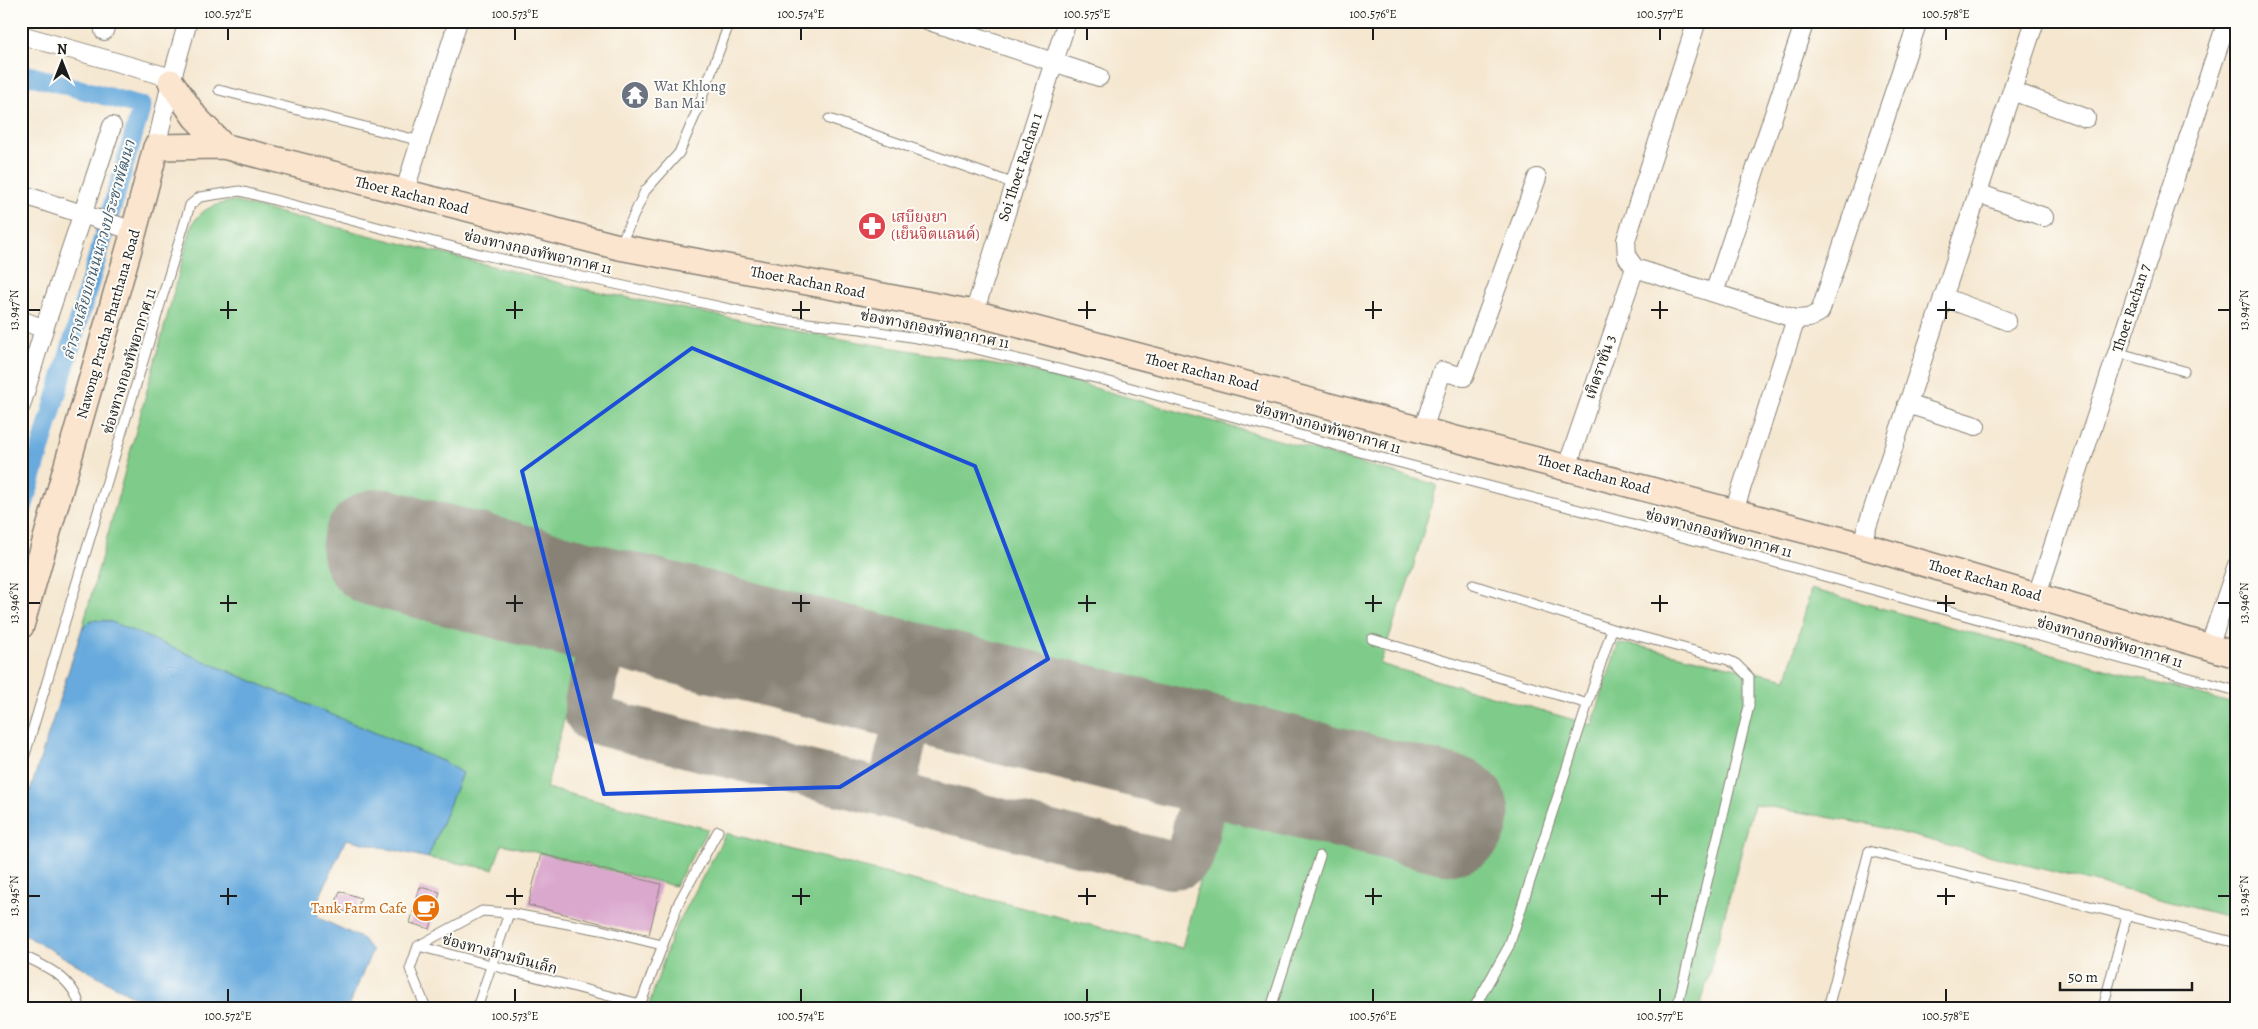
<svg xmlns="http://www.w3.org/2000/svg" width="2258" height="1029" viewBox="0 0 2258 1029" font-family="Alegreya,'Noto Serif Thai',serif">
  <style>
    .green { fill: #7fcc8a; stroke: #4e7453 }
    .water { fill: #68aadd; stroke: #42637c }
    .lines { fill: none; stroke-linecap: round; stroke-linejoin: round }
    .canal { stroke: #68aadd; stroke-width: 19 }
    .taxiway { stroke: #888276; stroke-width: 48 }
    .runway { stroke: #888276; stroke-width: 119 }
    .building { fill: #daa7cd }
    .lane-casing { stroke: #888276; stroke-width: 11 }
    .street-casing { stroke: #888276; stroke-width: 20 }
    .secondary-casing { stroke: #888276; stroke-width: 28 }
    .lane { stroke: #fff; stroke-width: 9 }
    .street { stroke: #fff; stroke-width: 18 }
    .secondary { stroke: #fbe5cf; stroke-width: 25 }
    .marked { fill: none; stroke: #1d4ed8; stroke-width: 4; stroke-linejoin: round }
    .ticks { fill: none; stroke: #1c1c1c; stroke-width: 2 }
    .labels { text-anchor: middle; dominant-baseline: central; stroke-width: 4; stroke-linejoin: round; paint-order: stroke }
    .worship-label { font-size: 15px; fill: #5b616d; stroke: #fdfcf7; text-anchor: start }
    .street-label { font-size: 15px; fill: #1c1c1c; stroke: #fdfcf7 }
    .health-label { font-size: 15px; fill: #be3a42; stroke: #fdfcf7; text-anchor: start }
    .food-label { font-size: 15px; fill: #c56008; stroke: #fdfcf7; text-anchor: end }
    .water-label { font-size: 16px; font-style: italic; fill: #3e5c73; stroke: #fdfcf7 }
    .neatline { fill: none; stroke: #1c1c1c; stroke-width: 2 }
    .ticks-label { font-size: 12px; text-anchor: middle; fill: #1c1c1c }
  </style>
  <rect width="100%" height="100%" fill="#fdfcf7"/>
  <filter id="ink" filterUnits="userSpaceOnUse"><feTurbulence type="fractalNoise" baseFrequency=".02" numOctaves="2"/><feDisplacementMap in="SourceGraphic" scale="10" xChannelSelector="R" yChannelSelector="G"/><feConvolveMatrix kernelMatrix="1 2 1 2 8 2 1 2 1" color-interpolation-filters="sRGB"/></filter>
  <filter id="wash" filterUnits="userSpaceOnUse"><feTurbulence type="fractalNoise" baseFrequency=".0096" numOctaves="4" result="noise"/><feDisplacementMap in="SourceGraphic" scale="20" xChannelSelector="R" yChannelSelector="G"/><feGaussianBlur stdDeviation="1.12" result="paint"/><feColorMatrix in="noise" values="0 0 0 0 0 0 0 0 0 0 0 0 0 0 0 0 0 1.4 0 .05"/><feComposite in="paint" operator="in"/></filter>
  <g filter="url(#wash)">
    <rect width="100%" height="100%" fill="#f5e7d0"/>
    <path class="green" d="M232 201 584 289 801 332 1042 373 1437 485 1413 568 1380 664 1592 725 1618 644 1634 645 1787 679 1811 589 2237 705V919L1871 825 1754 804 1700 1008H648L672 935 726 833 1182 948 1222 791 1451 848 1468 786 377 514 360 576 587 632 546 788 708 829 675 886 502 844 493 869 428 858 462 773 442 761 109 621 91 620 82 629 192 225C202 208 214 205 232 201Z"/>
    <path class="water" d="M91 620 109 621 442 761 462 773 428 858 346 839 315 907 319 918 363 939 372 951 348 1008H154L21 933V819L82 629Z"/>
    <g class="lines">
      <path class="canal" d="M21 73 142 106 21 515"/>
      <path class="taxiway" d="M597 604 606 620V633L588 702V713L593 720 1170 865 1181 864 1190 856 1208 776 1211 771 1231 761
        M879 792 894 777 913 699 929 686"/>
      <path class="runway" d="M381 548 597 604 1450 815"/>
    </g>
    <g id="blocks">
      <path class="building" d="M541 854 661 884 649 935 528 905Z
        M420 887 440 892 430 929 410 923Z
        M340 891 361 898 355 915 334 908Z"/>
    </g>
  </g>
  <g filter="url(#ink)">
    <use href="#blocks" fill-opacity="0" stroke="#888276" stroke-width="1"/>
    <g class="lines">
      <defs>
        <path id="lane" d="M219 90 421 141
          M829 119 1015 184
          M620 245 645 191 679 153 697 111 730 21
          M2116 352 2184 371
          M1473 585 1612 629
          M1372 639 1588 704
          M21 768 190 205 200 197 240 191 480 254 578 276 781 320 861 329 960 345 1099 379 1382 458 1716 546 2237 691
          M418 946 482 911 509 913 601 930 662 945
          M21 955C46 966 75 979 80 1008
          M426 1008 410 969 418 946 640 1004
          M477 1008 509 913
          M639 1008 679 902 718 831
          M1271 1008 1320 856
          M1474 1008 1509 946 1612 629 1728 660 1736 664 1749 677V706L1677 1008
          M1828 1008 1869 851 2237 943
          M2103 1008 2127 915"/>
        <path id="street" d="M929 21 1099 77
          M1697 21 1626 240 1627 257 1635 268 1796 319 1809 318 1820 312 1918 21
          M104 31 107 21
          M21 35 172 78
          M2012 91 2086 118
          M156 147 172 78 188 21
          M404 193 458 21
          M1978 193 2044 217
          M21 194 134 231
          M1714 293 1805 21
          M1943 297 2007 321
          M974 313 1067 21
          M21 320 44 329
          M1907 404 1976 426
          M21 406 44 329 112 126
          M1423 430 1442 371 1464 377 1537 178
          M1567 467 1635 268
          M1734 511 1796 319
          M1861 545 2035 21
          M2037 595 2227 21
          M2209 647 2237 565"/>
        <path id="secondary" d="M171 82 195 117 223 146
          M21 626 134 231 156 147 223 146 619 247 974 313 1861 545 2237 655"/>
      </defs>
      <use href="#lane" class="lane-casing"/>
      <use href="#street" class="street-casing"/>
      <use href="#secondary" class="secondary-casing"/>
      <use href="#lane" class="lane"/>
      <use href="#street" class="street"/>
      <use href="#secondary" class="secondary"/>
    </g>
  </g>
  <path class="marked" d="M692 348 975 466 1048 659 840 787 604 794 522 471Z"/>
  <path class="ticks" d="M228 28V40M515 28V40M801 28V40M1087 28V40M1373 28V40M1660 28V40M1946 28V40M228 301V319M515 301V319M801 301V319M1087 301V319M1373 301V319M1660 301V319M1946 301V319M28 310H40M220 310H237M506 310H523M792 310H810M1078 310H1096M1365 310H1382M1651 310H1668M1937 310H1955M2218 310H2230M228 595V612M515 595V612M801 595V612M1087 595V612M1373 595V612M1660 595V612M1946 595V612M28 603H40M220 603H237M506 603H523M792 603H810M1078 603H1096M1365 603H1382M1651 603H1668M1937 603H1955M2218 603H2230M228 888V905M515 888V905M801 888V905M1087 888V905M1373 888V905M1660 888V905M1946 888V905M28 896H40M220 896H237M506 896H523M792 896H810M1078 896H1096M1365 896H1382M1651 896H1668M1937 896H1955M2218 896H2230M228 989V1002M515 989V1002M801 989V1002M1087 989V1002M1373 989V1002M1660 989V1002M1946 989V1002"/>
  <defs>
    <symbol id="temple-disc" viewBox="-11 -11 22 22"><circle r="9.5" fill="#6b7280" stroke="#fdfcf7"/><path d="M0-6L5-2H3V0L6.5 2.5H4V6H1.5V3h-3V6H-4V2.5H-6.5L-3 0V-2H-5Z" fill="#fff"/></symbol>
    <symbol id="pharmacy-disc" viewBox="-11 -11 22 22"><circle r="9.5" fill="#e0444e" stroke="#fdfcf7"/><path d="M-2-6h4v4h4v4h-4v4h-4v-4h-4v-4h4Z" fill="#fff"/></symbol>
    <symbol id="cafe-disc" viewBox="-11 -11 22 22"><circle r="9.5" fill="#e8710a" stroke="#fdfcf7"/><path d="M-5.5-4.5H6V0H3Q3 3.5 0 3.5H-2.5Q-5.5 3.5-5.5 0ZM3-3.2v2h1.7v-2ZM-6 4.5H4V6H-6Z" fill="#fff"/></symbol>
  </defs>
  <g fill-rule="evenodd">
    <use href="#temple-disc" x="619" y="79" width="32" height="32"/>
    <use href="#pharmacy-disc" x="856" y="210" width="32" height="32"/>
    <use href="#cafe-disc" x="410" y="892" width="32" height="32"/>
  </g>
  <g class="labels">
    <g class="worship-label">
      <text x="654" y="86">Wat Khlong<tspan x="654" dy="17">Ban Mai</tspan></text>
    </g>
    <g class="street-label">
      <text transform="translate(1020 167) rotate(-72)">Soi Thoet Rachan 1</text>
      <text transform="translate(412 195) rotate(14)">Thoet Rachan Road</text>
      <text transform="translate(538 252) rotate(13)">ช่องทางกองทัพอากาศ 11</text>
      <text transform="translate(808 282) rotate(11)">Thoet Rachan Road</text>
      <text transform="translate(2131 308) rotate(-72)">Thoet Rachan 7</text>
      <text transform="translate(108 324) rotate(-74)">Nawong Pracha Phatthana Road</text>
      <text transform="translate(935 329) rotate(11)">ช่องทางกองทัพอากาศ 11</text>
      <text transform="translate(129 361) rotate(-73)">ช่องทางกองทัพอากาศ 11</text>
      <text transform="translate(1600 367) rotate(-71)">เทิดราชัน 3</text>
      <text transform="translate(1202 372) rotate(14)">Thoet Rachan Road</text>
      <text transform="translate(1328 428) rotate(16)">ช่องทางกองทัพอากาศ 11</text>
      <text transform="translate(1594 474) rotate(15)">Thoet Rachan Road</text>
      <text transform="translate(1719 533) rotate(15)">ช่องทางกองทัพอากาศ 11</text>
      <text transform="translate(1985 580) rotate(16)">Thoet Rachan Road</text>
      <text transform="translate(2110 642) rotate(16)">ช่องทางกองทัพอากาศ 11</text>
      <text transform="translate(500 954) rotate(15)">ช่องทางสามบินเล็ก</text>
    </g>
    <g class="health-label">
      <text x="891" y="217">เสบียงยา<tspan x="891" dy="17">(เย็นจิตแลนด์)</tspan></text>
    </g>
    <g class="food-label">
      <text x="407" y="908">Tank Farm Cafe</text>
    </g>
    <g class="water-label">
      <text transform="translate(99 250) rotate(-74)">ลำรางเลียบถนนนาวงประชาพัฒนา</text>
    </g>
  </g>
  <rect width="2258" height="1029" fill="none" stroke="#fdfcf7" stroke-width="55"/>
  <g transform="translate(62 62)" stroke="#fdfcf7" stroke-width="4" paint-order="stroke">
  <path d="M0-4L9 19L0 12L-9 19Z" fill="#1c1c1c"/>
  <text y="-8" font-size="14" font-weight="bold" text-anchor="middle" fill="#1c1c1c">N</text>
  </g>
  <path d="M2060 982v8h132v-8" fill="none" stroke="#1c1c1c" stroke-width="2.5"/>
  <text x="2068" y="982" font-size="15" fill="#1c1c1c" stroke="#fdfcf7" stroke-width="4" paint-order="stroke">50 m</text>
  <rect x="28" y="28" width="2202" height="974" class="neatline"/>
  <g class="ticks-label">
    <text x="228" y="18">100.572°E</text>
    <text x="515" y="18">100.573°E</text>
    <text x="801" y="18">100.574°E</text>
    <text x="1087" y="18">100.575°E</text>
    <text x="1373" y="18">100.576°E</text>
    <text x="1660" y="18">100.577°E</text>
    <text x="1946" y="18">100.578°E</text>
    <text transform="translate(14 310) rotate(-90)" y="4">13.947°N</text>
    <text transform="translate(2244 310) rotate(-90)" y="4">13.947°N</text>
    <text transform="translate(14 603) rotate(-90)" y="4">13.946°N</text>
    <text transform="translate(2244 603) rotate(-90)" y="4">13.946°N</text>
    <text transform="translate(14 896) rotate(-90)" y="4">13.945°N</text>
    <text transform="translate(2244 896) rotate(-90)" y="4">13.945°N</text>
    <text x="228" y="1020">100.572°E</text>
    <text x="515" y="1020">100.573°E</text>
    <text x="801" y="1020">100.574°E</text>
    <text x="1087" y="1020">100.575°E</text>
    <text x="1373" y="1020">100.576°E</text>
    <text x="1660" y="1020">100.577°E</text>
    <text x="1946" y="1020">100.578°E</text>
  </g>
</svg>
